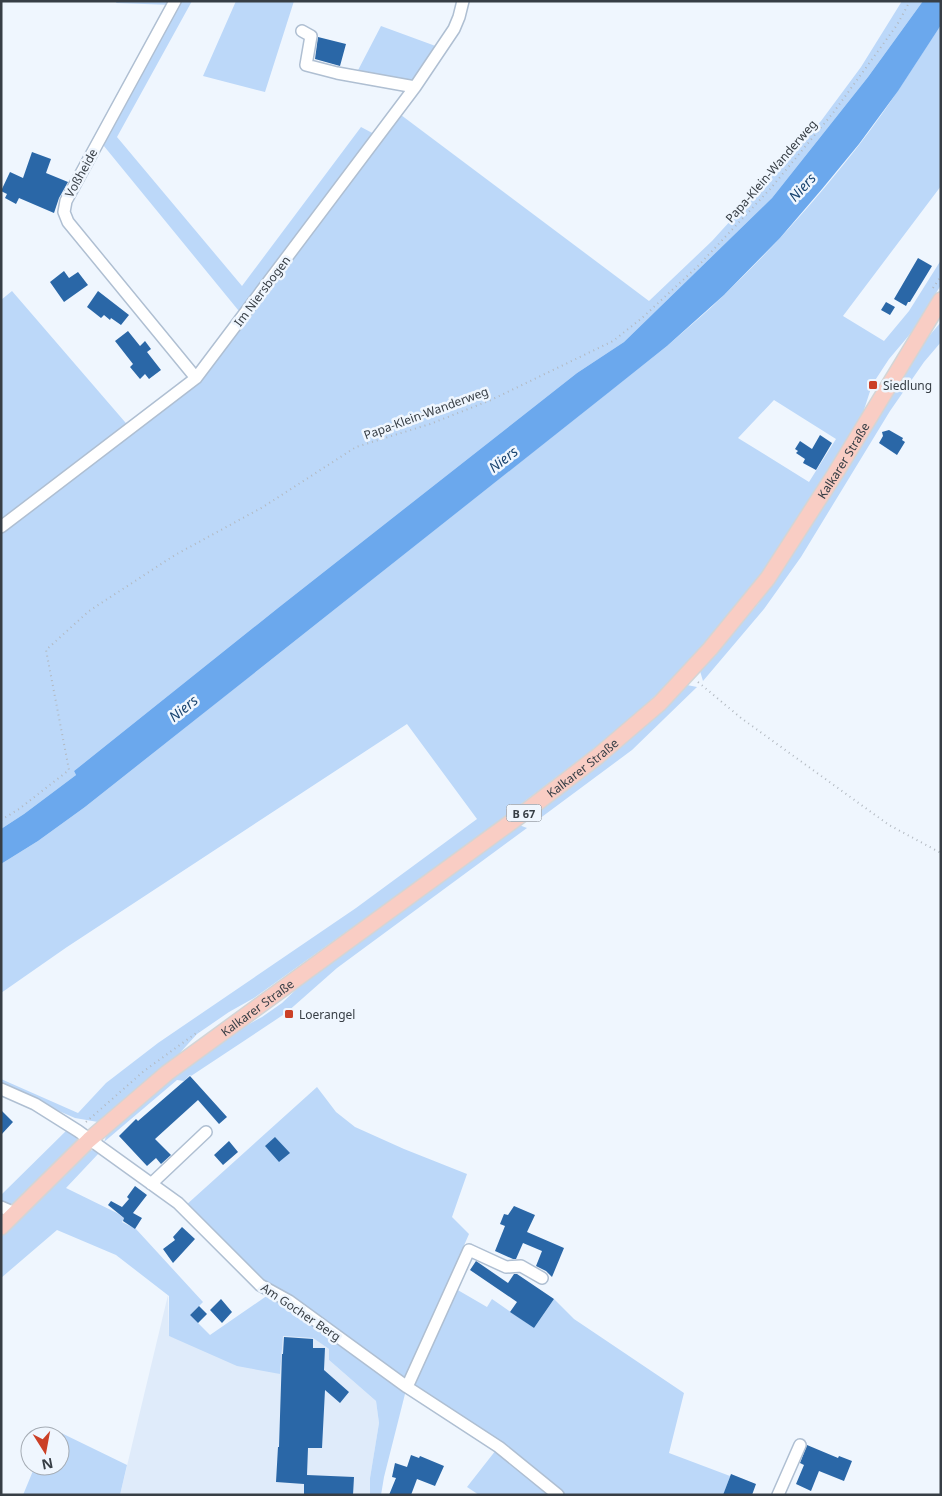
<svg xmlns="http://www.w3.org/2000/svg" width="942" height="1496" viewBox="0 0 942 1496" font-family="'Noto Sans',sans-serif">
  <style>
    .built { fill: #dfebfa }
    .green { fill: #bcd8f9; fill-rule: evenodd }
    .water { fill: #6ba8ed }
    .building { fill: #2a67a7 }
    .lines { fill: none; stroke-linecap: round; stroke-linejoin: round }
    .minor-casing { stroke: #afbfd2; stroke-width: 14 }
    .major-casing { stroke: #d3d5d6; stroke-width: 18 }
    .path { stroke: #b2b9c1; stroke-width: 2; stroke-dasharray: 1 4; stroke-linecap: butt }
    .minor { stroke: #fff; stroke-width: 11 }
    .major { stroke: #f9cdc4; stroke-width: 15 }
    .poi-dot { fill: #cb4027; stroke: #eff6fe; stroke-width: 2 }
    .labels { text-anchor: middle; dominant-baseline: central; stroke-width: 5; stroke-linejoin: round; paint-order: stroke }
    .shield { fill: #eff6fe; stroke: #6e757c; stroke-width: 1 }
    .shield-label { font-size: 11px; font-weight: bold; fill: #373e45 }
    .street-label { font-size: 12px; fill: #373e45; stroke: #eff6fe }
    .poi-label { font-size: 12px; fill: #373e45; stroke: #eff6fe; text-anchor: start }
    .water-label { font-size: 14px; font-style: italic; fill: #1a4571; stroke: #eff6fe }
  </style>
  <rect width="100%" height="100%" fill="#eff6fe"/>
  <path class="built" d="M168 1295 169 1336 280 1374 283 1336 313 1338 329 1349V1360L376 1401 379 1423 370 1478V1495H120Z"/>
  <path class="green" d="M117 1H192L117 137 242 286 361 127 378 136 397 112 649 301 712 241 821 121 861 67 902 1H923L868 77 772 198 624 342 577 373 278 608 74 771 76 775 24 814 1 829V300L12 291 131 429 196 378 243 316 99 140 173 5 116 3Z
    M236 1H294L265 92 203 76Z
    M941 25V186L843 316 884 341 909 311 941 260V285L911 333 889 359 872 385 863 413 797 521 763 571 712 636 670 682 618 730 470 843 254 998 229 1012 197 1034 178 1055 98 1122 75 1118 1 1086V1079L78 1113 106 1083 158 1043 356 908 477 819 407 724 67 947 1 993V864L38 841 85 807 667 346C686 329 706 313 724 295 772 249 818 198 859 145 889 107 914 65 941 25ZM774 400 836 439 809 482 738 438Z
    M381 26 441 48 415 87 355 76Z
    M941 322V342L924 362 890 411 801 557 764 609 703 681 700 671 758 604 811 526 923 343Z
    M687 685 697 687 632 750 535 822 541 809 627 742Z
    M519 825 527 828 337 968 286 1013 191 1076 190 1075 184 1081 177 1080 104 1142 107 1134 173 1077 229 1035 262 1017 282 1003 309 977Z
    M317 1087 336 1112 355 1127 404 1149 467 1174 452 1217 469 1234 405 1381 261 1280 185 1206Z
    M70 1127 78 1141 1 1216V1195Z
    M93 1150 99 1153 66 1188 117 1213 124 1218 122 1222 136 1229 203 1302 190 1315 210 1335 268 1295 286 1304 406 1390 384 1477 381 1495H370V1478L379 1423 376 1401 329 1360V1349L313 1338 283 1336 280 1374 237 1366 169 1336V1296L116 1255 57 1230 1 1278V1237L88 1151Z
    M456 1289 487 1307 492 1299 534 1328 554 1299 574 1319 684 1393 669 1453 730 1476 724 1493 728 1495H563L412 1386Z
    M51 1428 127 1465 120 1495H23L35 1466H60V1436H47Z
    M496 1450 553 1495H479L467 1487Z"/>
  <path class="water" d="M923 1H941V25L898 91 859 144 822 189 780 238 724 295 667 346 608 393 85 807 38 841 1 864V829L24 814 76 775 74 771 278 608 577 373 624 342 772 198 868 77Z"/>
  <path class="building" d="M318 37 346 44 340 66 315 59Z
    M32 152 51 159 46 173 68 182 59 198 54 213 19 198 16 204 5 198 7 194 1 191 10 172 23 178Z
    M918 258 932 266 910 302H908L906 306 894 299Z
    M64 271 69 278 78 272 88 285 64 302 50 282Z
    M98 291 129 315 121 325 111 318 110 320 104 315 101 318 87 307Z
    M886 302 895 307 890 315 881 310Z
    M128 331 140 346 145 341 151 349 147 352 161 370 149 379 145 374 140 379 130 367 133 364 115 341Z
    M889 430 903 438 902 440 905 442 897 455 879 443 883 436 882 432Z
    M820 435 832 443 816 470 803 463 805 459 796 453 798 451 795 449 800 441 812 449Z
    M190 1076 227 1117 219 1124 198 1100 155 1139 171 1155 161 1164 156 1158 147 1166 119 1136 136 1119 138 1121Z
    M1 1110 13 1122 1 1135Z
    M275 1137 290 1153 279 1162 265 1146Z
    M229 1141 238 1152 223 1165 214 1155Z
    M135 1186 147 1195 133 1213 142 1218 135 1229 123 1221 124 1218 108 1205 111 1201 122 1207 129 1199 127 1197Z
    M514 1206 535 1215 527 1232 564 1248 552 1277 546 1271 536 1266 542 1251 523 1243 516 1259H513L495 1251 505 1226 500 1224 504 1214 508 1215Z
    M182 1227 195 1239 173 1263 163 1249 175 1240 173 1237Z
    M476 1261 508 1283 514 1274H517L554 1299 534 1328 510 1312 517 1302 470 1270Z
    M221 1299 232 1312 222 1323 210 1310Z
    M199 1306 207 1314 198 1323 190 1315Z
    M284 1337 313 1339V1348H325L324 1370 349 1392 340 1403 325 1390 322 1448H308L307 1475 354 1477 353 1495H304V1484L276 1482 278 1447H279L282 1354H283Z
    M807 1445 838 1458 839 1456 852 1461 844 1481 819 1471 811 1491 796 1484 804 1465 800 1463Z
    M411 1455 419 1458 420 1456 444 1466 435 1486 417 1479 411 1495H389L396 1478 392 1477 395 1463 407 1467Z
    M731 1474 756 1484 752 1495H723Z"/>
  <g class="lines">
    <defs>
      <path id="minor" d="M175 1 66 201 64 212 68 222 196 378
        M302 31 311 36 306 65 337 73 415 87
        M1 527 196 378 415 87 454 29 459 17 463 1
        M1 1089 35 1104 78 1131 178 1203 260 1285 289 1301 407 1387 499 1447 558 1495
        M151 1184 206 1132
        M1 1207 15 1213
        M407 1387 469 1250 506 1267 521 1266 542 1278
        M778 1495 800 1445"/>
      <g id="major">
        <path id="s1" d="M1 1227 89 1140 167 1073 525 812 598 756 660 703 710 649 768 578 835 474 941 300"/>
      </g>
    </defs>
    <use href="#minor" class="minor-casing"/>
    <use href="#major" class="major-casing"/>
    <path class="path" d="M933 288 941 276
      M698 682 741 718 889 825 941 853
      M1 820 19 809 69 770 46 650 89 611 175 555 263 507 356 447 430 424 491 400 613 341 642 318 698 266 771 188 833 113 897 25 910 1
      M86 1122 144 1071 199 1031"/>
    <use href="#minor" class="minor"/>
    <use href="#major" class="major"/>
  </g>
  <g class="poi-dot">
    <rect x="868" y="380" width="10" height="10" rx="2.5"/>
    <rect x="284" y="1009" width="10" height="10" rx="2.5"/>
  </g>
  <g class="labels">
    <rect class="shield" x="506.5" y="804.5" width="35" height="17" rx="4"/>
    <g class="shield-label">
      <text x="524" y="813">B 67</text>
    </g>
    <g class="street-label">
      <text transform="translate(771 171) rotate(-49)">Papa-Klein-Wanderweg</text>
      <text transform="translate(81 173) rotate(-61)">Voßheide</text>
      <text transform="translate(262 291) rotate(-53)">Im Niersbogen</text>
      <text transform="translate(426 413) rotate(-20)">Papa-Klein-Wanderweg</text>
      <text stroke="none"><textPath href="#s1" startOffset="1148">Kalkarer Straße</textPath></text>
      <text stroke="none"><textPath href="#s1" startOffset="742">Kalkarer Straße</textPath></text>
      <text stroke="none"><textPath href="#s1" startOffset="338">Kalkarer Straße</textPath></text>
      <text transform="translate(301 1312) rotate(34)">Am Gocher Berg</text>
    </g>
    <g class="poi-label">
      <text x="883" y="385">Siedlung</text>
      <text x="299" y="1014">Loerangel</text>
    </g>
    <g class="water-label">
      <text transform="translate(802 187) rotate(-48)">Niers</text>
      <text transform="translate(503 459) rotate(-38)">Niers</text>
      <text transform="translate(183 708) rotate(-39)">Niers</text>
    </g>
  </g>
  <rect width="942" height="1496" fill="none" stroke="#373e45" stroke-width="5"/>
  <g transform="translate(45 1451) rotate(169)"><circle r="24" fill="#eff6fe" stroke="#a5acb4"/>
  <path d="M0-4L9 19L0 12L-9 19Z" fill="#cb4027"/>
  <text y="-8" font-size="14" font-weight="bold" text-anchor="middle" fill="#373e45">N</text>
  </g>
</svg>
